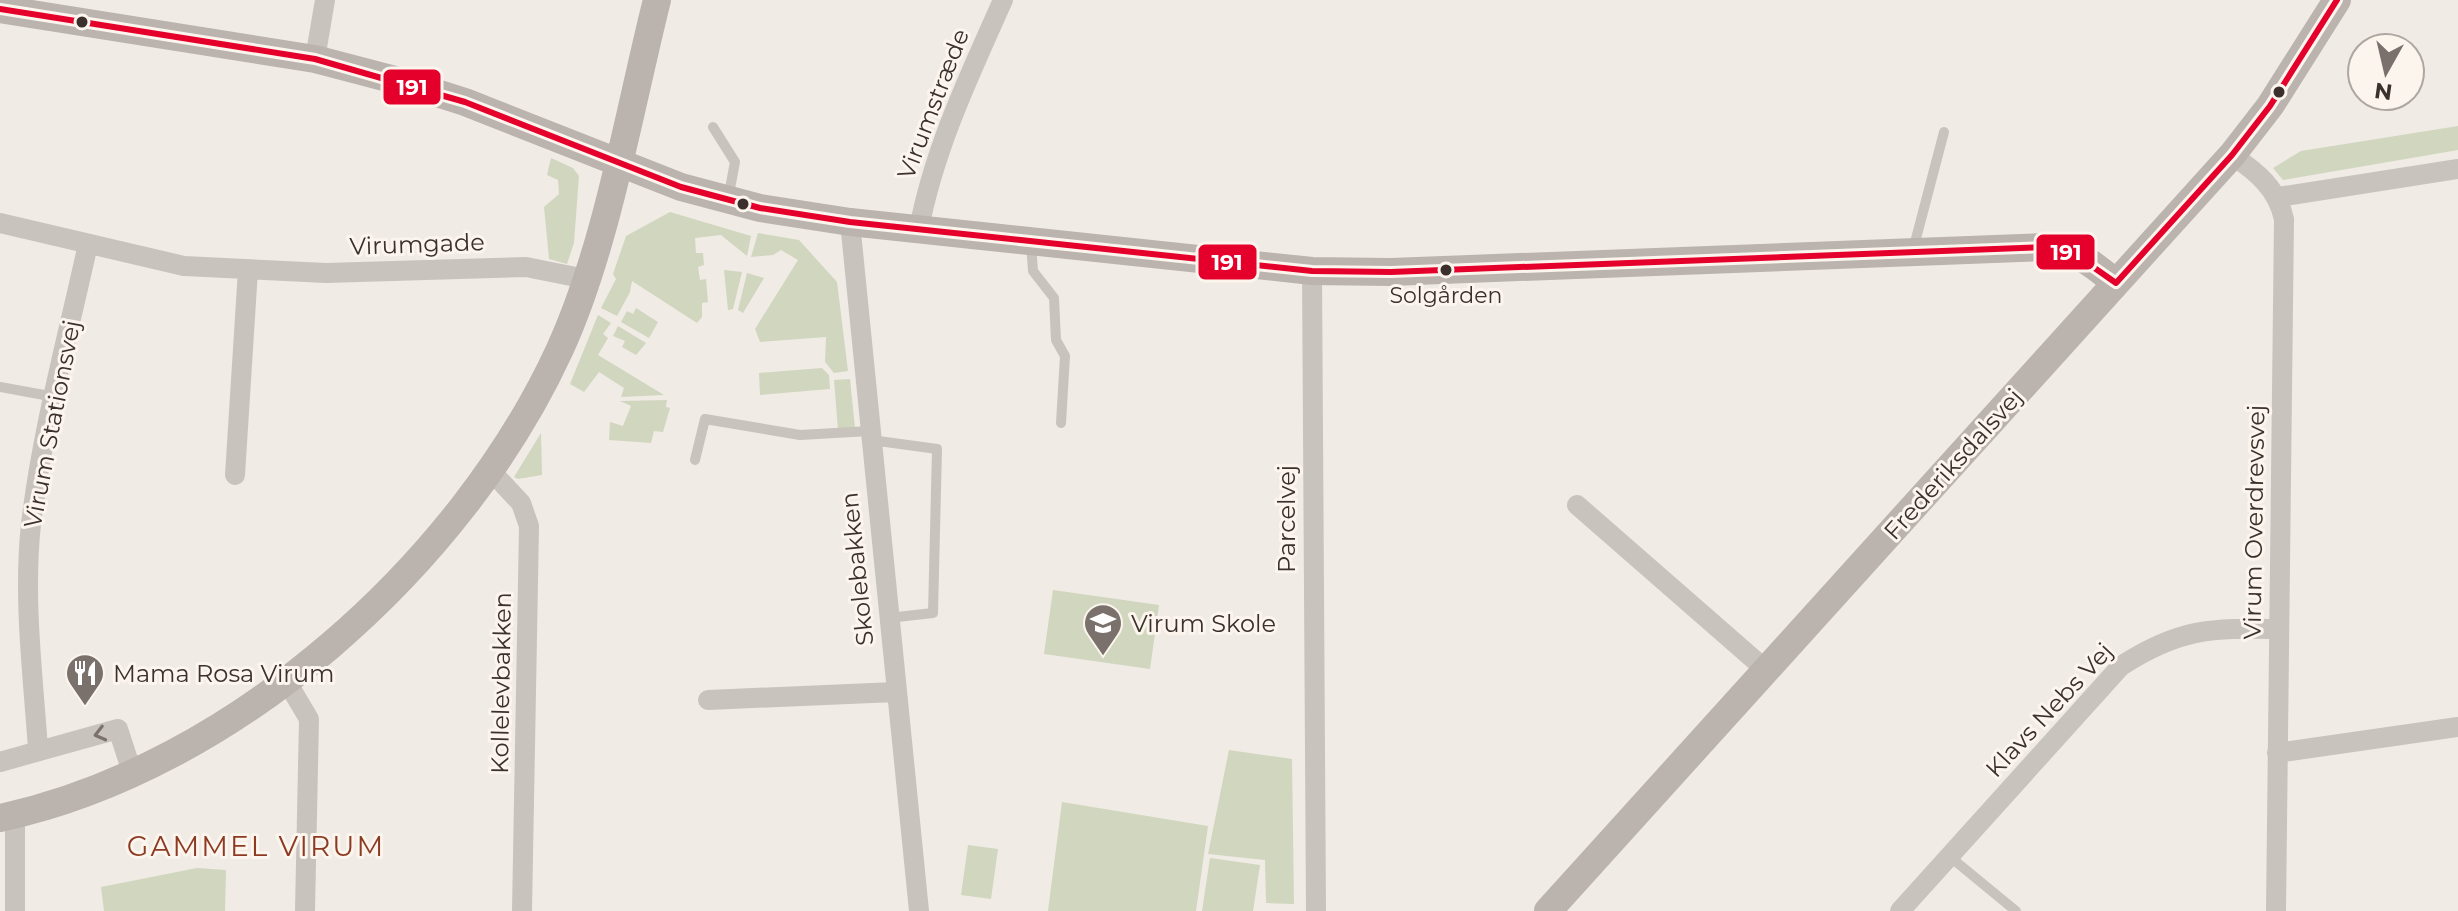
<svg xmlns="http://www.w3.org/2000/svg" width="2458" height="911" viewBox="0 0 2458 911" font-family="Montserrat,sans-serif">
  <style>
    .green { fill: #d1d6bf }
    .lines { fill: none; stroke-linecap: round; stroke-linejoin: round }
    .lane { stroke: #c9c3be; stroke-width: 10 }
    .street { stroke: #c9c3be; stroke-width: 20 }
    .secondary { stroke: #bab3ae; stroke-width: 28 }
    .bus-1-casing { stroke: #fbf5ee; stroke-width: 12 }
    .bus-1 { stroke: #e4002b; stroke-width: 6 }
    .oneway { stroke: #7b726d }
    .bus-dot { fill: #3b302b; stroke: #fbf5ee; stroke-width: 3 }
    .labels { text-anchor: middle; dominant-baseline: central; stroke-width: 6; stroke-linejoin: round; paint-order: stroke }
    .bus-label { font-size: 22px; fill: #3b302b; stroke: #fbf5ee }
    .street-label { font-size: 24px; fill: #3b302b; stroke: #fbf5ee }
    .poi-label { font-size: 24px; fill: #3b302b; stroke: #fbf5ee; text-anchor: start }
    .quarter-label { font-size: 28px; letter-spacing: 2px; fill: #8c3b22; stroke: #fbf5ee }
    .line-badge { stroke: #fbf5ee; stroke-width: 3 }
    .badge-label { font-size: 22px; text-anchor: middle; font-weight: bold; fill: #fff }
  </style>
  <rect width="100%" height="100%" fill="#f0ebe5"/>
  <path class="green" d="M2458 126V150L2283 180 2273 168 2301 151Z
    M551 158 573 168 579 176 574 243 567 264 549 259 544 207 559 194 558 180 547 175Z
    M670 212 751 236 747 256 721 235 695 238 696 253H703L704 265 698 267 700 280 706 279 708 302 702 303V317L697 323 632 281 630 292 617 316 601 308 616 279 613 274 626 236Z
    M758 233 799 240 837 282 848 371 834 373 825 362 826 337 760 342 755 329 798 260 781 250 773 255 751 257Z
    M724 270 742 272 733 309 728 310Z
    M747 273 764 278 743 313 738 310Z
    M636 308 658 322 649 338 621 322 627 311 633 314Z
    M598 315 611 323 603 334 608 338 598 355 664 395 621 397 624 388 599 372 584 392 570 384Z
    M618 326 646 343 636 355 622 347 625 341 613 336Z
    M822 368 829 375 830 389 760 395 759 373Z
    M850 379 855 428 838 430 834 380Z
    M667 400 666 407 670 408 663 432 654 431 651 443 609 440 610 422 623 426 631 406 620 401Z
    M541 433 542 475 518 479 514 477Z
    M1053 590 1159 605 1150 669 1044 654Z
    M1229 750 1292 759 1294 904 1266 903 1265 860 1208 854Z
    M1062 802 1208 826 1196 911H1048Z
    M968 845 998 849 991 899 961 895Z
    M1210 858 1260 865 1253 911H1202Z
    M197 868 226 870 225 911H104L101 887Z"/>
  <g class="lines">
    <path class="lane" d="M713 127 735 162 728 199
      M1031 243 1033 271 1054 298 1056 340 1065 356 1061 423
      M1913 250 1944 132
      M0 387 55 397
      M871 440 937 449 933 613 888 618
      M695 460 705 419 800 435 870 431
      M1949 856 2016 911"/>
    <path class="street" d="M315 59 325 0
      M2232 155C2257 172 2277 188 2284 219L2276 911
      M2278 197 2458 169
      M850 222 919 911
      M0 223 184 266 326 273 526 267 586 279
      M919 229C934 149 970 74 1003 0
      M1312 271 1316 911
      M490 470 521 503 529 526 522 911
      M235 475 248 270
      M1577 505 1766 670
      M287 682 309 719 305 911
      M708 700 895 692
      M38 749C33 675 23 599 31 524 42 430 68 336 88 244
      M2277 753 2458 727
      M0 762 118 729 132 772
      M15 911V815
      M1900 911 2121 666C2180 628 2210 628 2279 629"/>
    <path class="secondary" d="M0 9 315 59 399 81 465 102 681 187 760 208 850 222 1312 271 1391 272 2047 247C2077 250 2094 265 2116 283
      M0 818C234 768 462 563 560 349 607 246 629 111 657 0
      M1548 911 2232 155 2270 106 2337 0"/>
    <defs>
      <path id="bus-1" d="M0 9 315 59 465 102 681 187 760 208 850 222 1312 271 1391 272 2047 247 2076 255 2116 283 2232 155 2270 106 2337 0"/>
    </defs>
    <use href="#bus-1" class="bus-1-casing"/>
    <use href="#bus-1" class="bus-1"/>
  </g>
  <defs><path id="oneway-chevron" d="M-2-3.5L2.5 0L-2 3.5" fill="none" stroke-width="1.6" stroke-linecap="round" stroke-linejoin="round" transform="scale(2)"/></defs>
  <use class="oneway" href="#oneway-chevron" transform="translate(100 734) rotate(166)"/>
  <defs>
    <symbol id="school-pin" viewBox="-11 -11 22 30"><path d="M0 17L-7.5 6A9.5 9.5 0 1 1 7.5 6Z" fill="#7a716c" stroke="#fbf5ee"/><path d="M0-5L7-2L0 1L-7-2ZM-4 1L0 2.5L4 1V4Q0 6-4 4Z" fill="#fff"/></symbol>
    <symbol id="restaurant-pin" viewBox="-11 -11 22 30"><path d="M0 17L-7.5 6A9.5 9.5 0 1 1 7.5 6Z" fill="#7a716c" stroke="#fbf5ee"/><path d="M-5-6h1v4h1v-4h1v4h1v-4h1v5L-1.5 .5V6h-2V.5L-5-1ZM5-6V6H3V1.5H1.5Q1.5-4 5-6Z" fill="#fff"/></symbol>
  </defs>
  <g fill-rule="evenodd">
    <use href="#school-pin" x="1081" y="601" width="44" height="60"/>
    <use href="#restaurant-pin" x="63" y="651" width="44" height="60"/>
  </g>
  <g class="bus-dot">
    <circle cx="82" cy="22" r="7"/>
    <circle cx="2279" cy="92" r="7"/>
    <circle cx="743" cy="204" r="7"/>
    <circle cx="1446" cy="270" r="7"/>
  </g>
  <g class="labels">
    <g class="bus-label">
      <text x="1446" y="295">Solgården</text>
    </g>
    <g class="street-label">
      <text transform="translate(933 104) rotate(-69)">Virumstræde</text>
      <text transform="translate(417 244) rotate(-2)">Virumgade</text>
      <text transform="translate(52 424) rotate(-79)">Virum Stationsvej</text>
      <text transform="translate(1953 464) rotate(-48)">Frederiksdalsvej</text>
      <text transform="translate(1286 519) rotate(-90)">Parcelvej</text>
      <text transform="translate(2254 522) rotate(-89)">Virum Overdrevsvej</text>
      <text transform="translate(857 569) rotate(-96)">Skolebakken</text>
      <text transform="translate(501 683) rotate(-89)">Kollelevbakken</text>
      <text transform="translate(2049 710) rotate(-47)">Klavs Nebs Vej</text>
    </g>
    <g class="poi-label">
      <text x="1131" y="623">Virum Skole</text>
      <text x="113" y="673">Mama Rosa Virum</text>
    </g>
    <g class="quarter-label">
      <text x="256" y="846">GAMMEL VIRUM</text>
    </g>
  </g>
  <g class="line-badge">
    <rect x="382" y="68" width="60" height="38" rx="8" fill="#e4002b"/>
    <rect x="2035" y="233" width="61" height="38" rx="8" fill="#e4002b"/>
    <rect x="1197" y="243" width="61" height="38" rx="8" fill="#e4002b"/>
  </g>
  <g class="badge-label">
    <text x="412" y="95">191</text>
    <text x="2066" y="260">191</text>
    <text x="1227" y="270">191</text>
  </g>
  <g transform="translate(2386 72) rotate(188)"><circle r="38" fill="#fbf5ee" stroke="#aea6a0" stroke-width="2"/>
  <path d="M0-6L14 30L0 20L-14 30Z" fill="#7a716c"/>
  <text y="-12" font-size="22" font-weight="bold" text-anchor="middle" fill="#3b302b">N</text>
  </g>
</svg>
